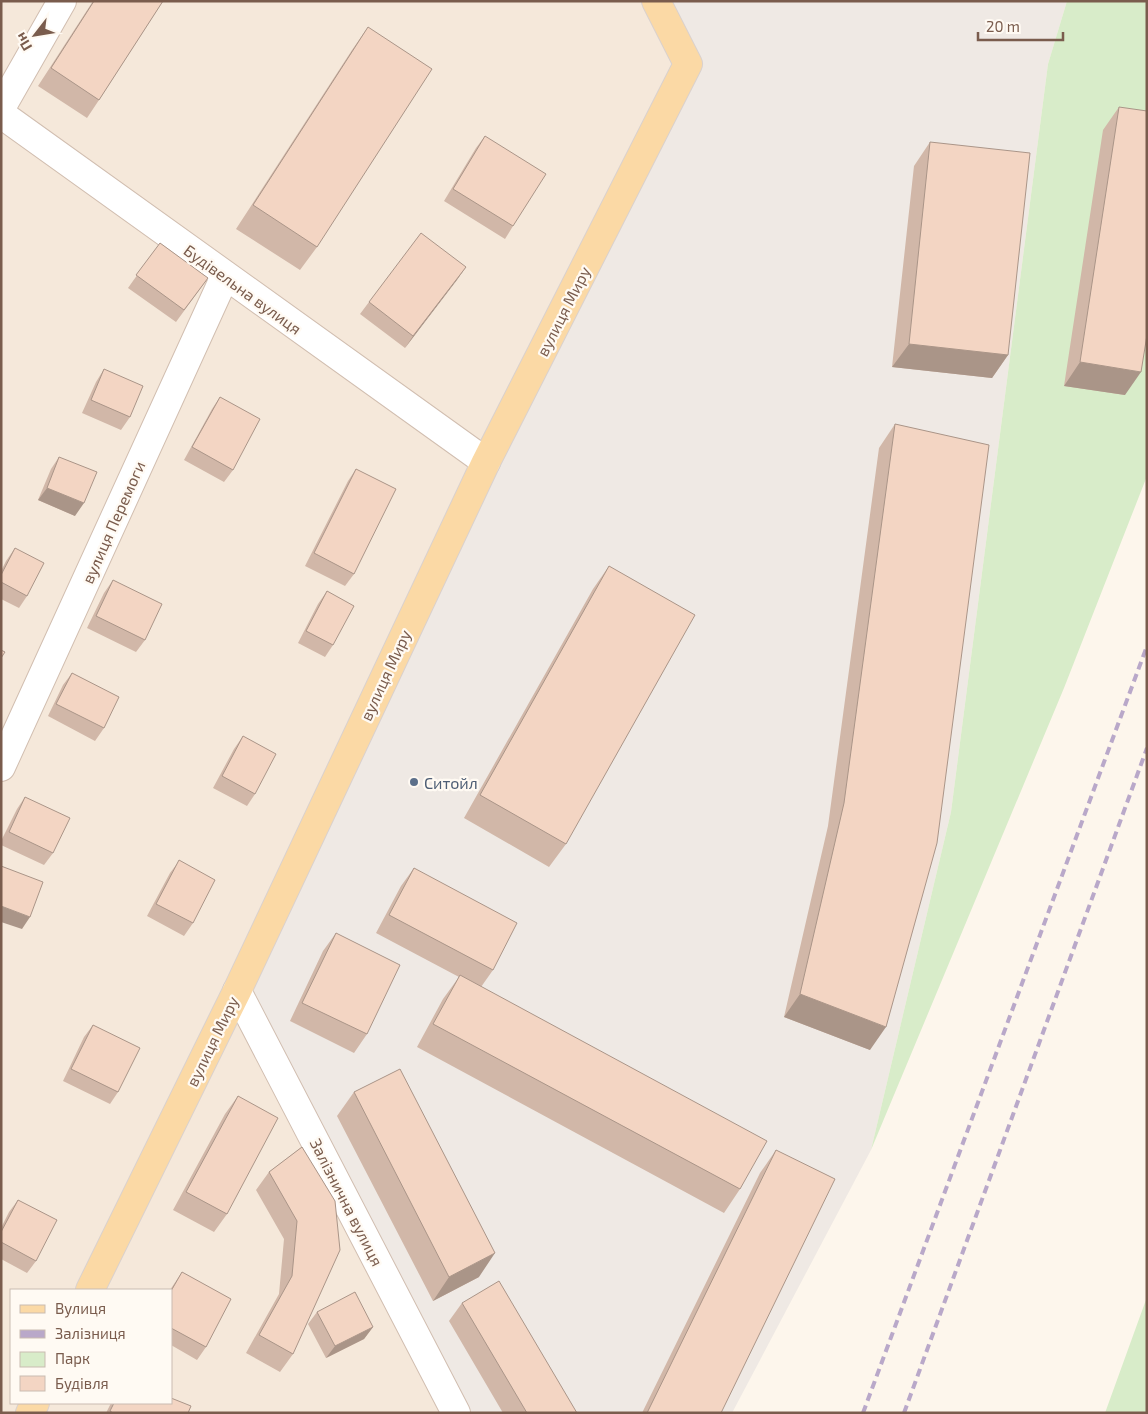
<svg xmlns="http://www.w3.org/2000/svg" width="1148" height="1414" viewBox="0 0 1148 1414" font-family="'Exo 2',sans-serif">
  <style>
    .residential { fill: #f5e8da; fill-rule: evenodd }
    .industrial { fill: #efe9e4 }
    .green { fill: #d8ecc9 }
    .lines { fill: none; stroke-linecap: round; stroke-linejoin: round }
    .minor-casing { stroke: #d1beb0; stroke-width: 30 }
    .major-casing { stroke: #dad1cd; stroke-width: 30 }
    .minor { stroke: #fff; stroke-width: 28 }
    .major { stroke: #fbd9a5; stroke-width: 28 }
    .rail { stroke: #b9a8c9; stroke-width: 4; stroke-dasharray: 8 5; stroke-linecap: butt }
    .wall { fill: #d1b7a8 }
    .shaded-wall { fill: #aa9588 }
    .building { fill: #f3d5c3; stroke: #aa9588 }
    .service-dot { fill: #5c6f8a; stroke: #fffaf3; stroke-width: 2 }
    .labels { text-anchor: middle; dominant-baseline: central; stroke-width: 4.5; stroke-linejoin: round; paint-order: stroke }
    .street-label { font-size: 16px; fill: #7a5c4d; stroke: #fffaf3 }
    .service-label { font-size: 16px; fill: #4e5e75; stroke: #fffaf3; text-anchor: start }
  </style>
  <rect width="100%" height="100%" fill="#fdf6ec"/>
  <path class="residential" d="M1 1H656L688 64 456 1413H1ZM11 1290H171V1403H11Z"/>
  <path class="industrial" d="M656 1H1067L1048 64 951 812 871 1150 732 1413H456L237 991 688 65Z"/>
  <path class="green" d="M1067 1H1147V476L1064 688 871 1150 951 812 1048 64Z
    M1147 1297V1413H1105Z"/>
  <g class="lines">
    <defs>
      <path id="minor" d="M1 108 62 1
        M1 114 486 462
        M1 767 225 276
        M237 991 456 1413"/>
      <path id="major" d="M90 1290 237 991 486 462 688 64 656 1
        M30 1413 35 1403"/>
    </defs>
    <use href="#minor" class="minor-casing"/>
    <use href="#major" class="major-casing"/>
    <use href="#minor" class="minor"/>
    <use href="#major" class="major"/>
    <path class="rail" d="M863 1413 1147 646
      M904 1413 1147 748"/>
  </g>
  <path class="wall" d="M93 1H163L99 100 87 118 38 86Z
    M368 27 317 247 300 270 236 229 352 50Z
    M1119 107 1125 395 1064 386 1103 130Z
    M485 136 513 226 505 239 444 201 476 148Z
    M930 142 1008 355 992 378 892 367 914 166Z
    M160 243 208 278 176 322 128 288Z
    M466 267 405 348 360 314 369 302Z
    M104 369 130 417 121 430 82 413 96 382Z
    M220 397 233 470 224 482 184 460 212 409Z
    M895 424 870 1050 784 1017 828 826 879 448Z
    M59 457 75 516 38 500 51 469Z
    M356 469 354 574 345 586 305 566 348 481Z
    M15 548 27 596 19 608 1 599V571L6 561Z
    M609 566 566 844 549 867 464 818 593 589Z
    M113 580 145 640 136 652 87 628 104 593Z
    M327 591 333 645 325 657 298 643 318 604Z
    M72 673 104 728 95 741 48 716 63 685Z
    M243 736 255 794 247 806 213 788 234 749Z
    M25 797 53 853 44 865 1 845V841L17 809Z
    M179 861 193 923 184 936 147 916 170 873Z
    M414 868 493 970 481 987 740 1189 724 1213 417 1047 443 999 459 977 376 933 401 886Z
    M336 933 367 1034 354 1053 290 1021 323 951Z
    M93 1025 118 1092 110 1104 63 1081 84 1037Z
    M354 1092 479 1277 433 1301 337 1116Z
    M238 1096 227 1214 214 1232 173 1210 225 1114Z
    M302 1147 293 1354 280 1372 246 1353 279 1294 284 1239 256 1190 269 1172Z
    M776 1150 721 1413H642L760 1173Z
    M18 1200 36 1261 27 1273 1 1259V1228L9 1212Z
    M182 1272 206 1347 197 1360 171 1345V1290H170Z
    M462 1303 577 1413H503L449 1321Z
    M317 1312 373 1327 364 1339 326 1358 308 1324Z
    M111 1403H171L188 1413H106Z"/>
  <path class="shaded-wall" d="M466 267 457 280 405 348 413 336Z
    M909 344 1008 355 992 378 892 367Z
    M1080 362 1141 372 1125 395 1064 386Z
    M47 488 84 503 75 516 38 500Z
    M1 906 30 917 22 929 1 922Z
    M800 994 886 1027 870 1050 784 1017Z
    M495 1253 479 1277 433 1301 449 1277Z
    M373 1327 364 1339 326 1358 335 1346Z"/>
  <path class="building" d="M94 1H163L99 100 51 68Z
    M368 27 432 69 317 247 253 205Z
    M1119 107 1147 111V335L1141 372 1080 362Z
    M485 136 546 174 513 226 453 189Z
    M930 142 1030 153 1008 355 909 344Z
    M421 233 466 267 413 336 369 302Z
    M160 243 208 278 184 310 136 275Z
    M104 369 143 386 130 417 91 400Z
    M220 397 260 419 233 470 192 447Z
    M895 424 989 445 937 843 886 1027 800 994 844 803Z
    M59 457 97 472 84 503 47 488Z
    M356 469 396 489 354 574 314 553Z
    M15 548 44 563 27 596 1 582V575Z
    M609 566 695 615 566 844 480 795Z
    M113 580 162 604 145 640 96 616Z
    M327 591 354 606 333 645 306 631Z
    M1 650 5 652 1 658Z
    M72 673 119 697 104 728 56 704Z
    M243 736 276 754 255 794 222 776Z
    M25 797 70 818 53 853 9 832Z
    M179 860 215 880 193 923 156 904Z
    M1 866 43 882 30 917 1 906Z
    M414 868 517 923 493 970 389 915Z
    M336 933 400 965 367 1034 302 1003Z
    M460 975 767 1141 740 1189 433 1024Z
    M93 1025 140 1048 118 1092 71 1069Z
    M400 1069 495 1253 449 1277 354 1092Z
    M238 1096 278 1118 227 1214 186 1192Z
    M302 1147 335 1201 340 1250 293 1354 259 1335 292 1276 297 1221 269 1172Z
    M776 1150 835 1179 721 1413H647Z
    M18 1200 57 1220 36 1261 1 1242V1232Z
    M182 1272 231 1299 206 1347 171 1328V1291Z
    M499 1281 577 1413H527L462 1303Z
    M355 1292 373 1327 335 1346 317 1312Z
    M171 1398 191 1406 188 1413H113L110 1411 114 1403H171Z"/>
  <circle class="service-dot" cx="414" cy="782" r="5"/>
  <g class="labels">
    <g class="street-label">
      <text transform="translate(243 289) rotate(36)">Будівельна вулиця</text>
      <text transform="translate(563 311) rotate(-63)">вулиця Миру</text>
      <text transform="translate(113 522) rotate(-66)">вулиця Перемоги</text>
      <text transform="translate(385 675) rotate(-65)">вулиця Миру</text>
      <text transform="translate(212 1041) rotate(-64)">вулиця Миру</text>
      <text transform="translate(347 1202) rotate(63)">Залізнична вулиця</text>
    </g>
    <g class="service-label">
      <text x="424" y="782">Ситойл</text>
    </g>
  </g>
  <rect width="1148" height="1414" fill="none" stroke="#7a5c4d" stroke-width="5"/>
  <rect x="10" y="1289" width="162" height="115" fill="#fffaf3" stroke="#cabbb1"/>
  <rect x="20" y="1305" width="25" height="8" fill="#fbd9a5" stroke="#cabbb1"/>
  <text x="55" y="1314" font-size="15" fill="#7a5c4d">Вулиця</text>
  <rect x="20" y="1330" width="25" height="8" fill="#b9a8c9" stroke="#cabbb1"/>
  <text x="55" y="1339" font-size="15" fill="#7a5c4d">Залізниця</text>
  <rect x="20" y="1352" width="25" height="15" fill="#d8ecc9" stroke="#cabbb1"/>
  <text x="55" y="1364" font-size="15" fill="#7a5c4d">Парк</text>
  <rect x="20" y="1376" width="25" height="15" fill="#f3d5c3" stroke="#cabbb1"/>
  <text x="55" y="1389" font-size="15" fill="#7a5c4d">Будівля</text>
  <g transform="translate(35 35) rotate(239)" stroke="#fffaf3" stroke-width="4" paint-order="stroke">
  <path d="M0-4L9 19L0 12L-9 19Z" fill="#7a5c4d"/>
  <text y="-8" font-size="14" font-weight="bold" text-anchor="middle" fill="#7a5c4d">Пн</text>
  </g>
  <path d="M978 32v8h85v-8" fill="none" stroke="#7a5c4d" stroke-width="2.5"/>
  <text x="986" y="32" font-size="15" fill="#7a5c4d" stroke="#fffaf3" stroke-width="4" paint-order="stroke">20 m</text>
</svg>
